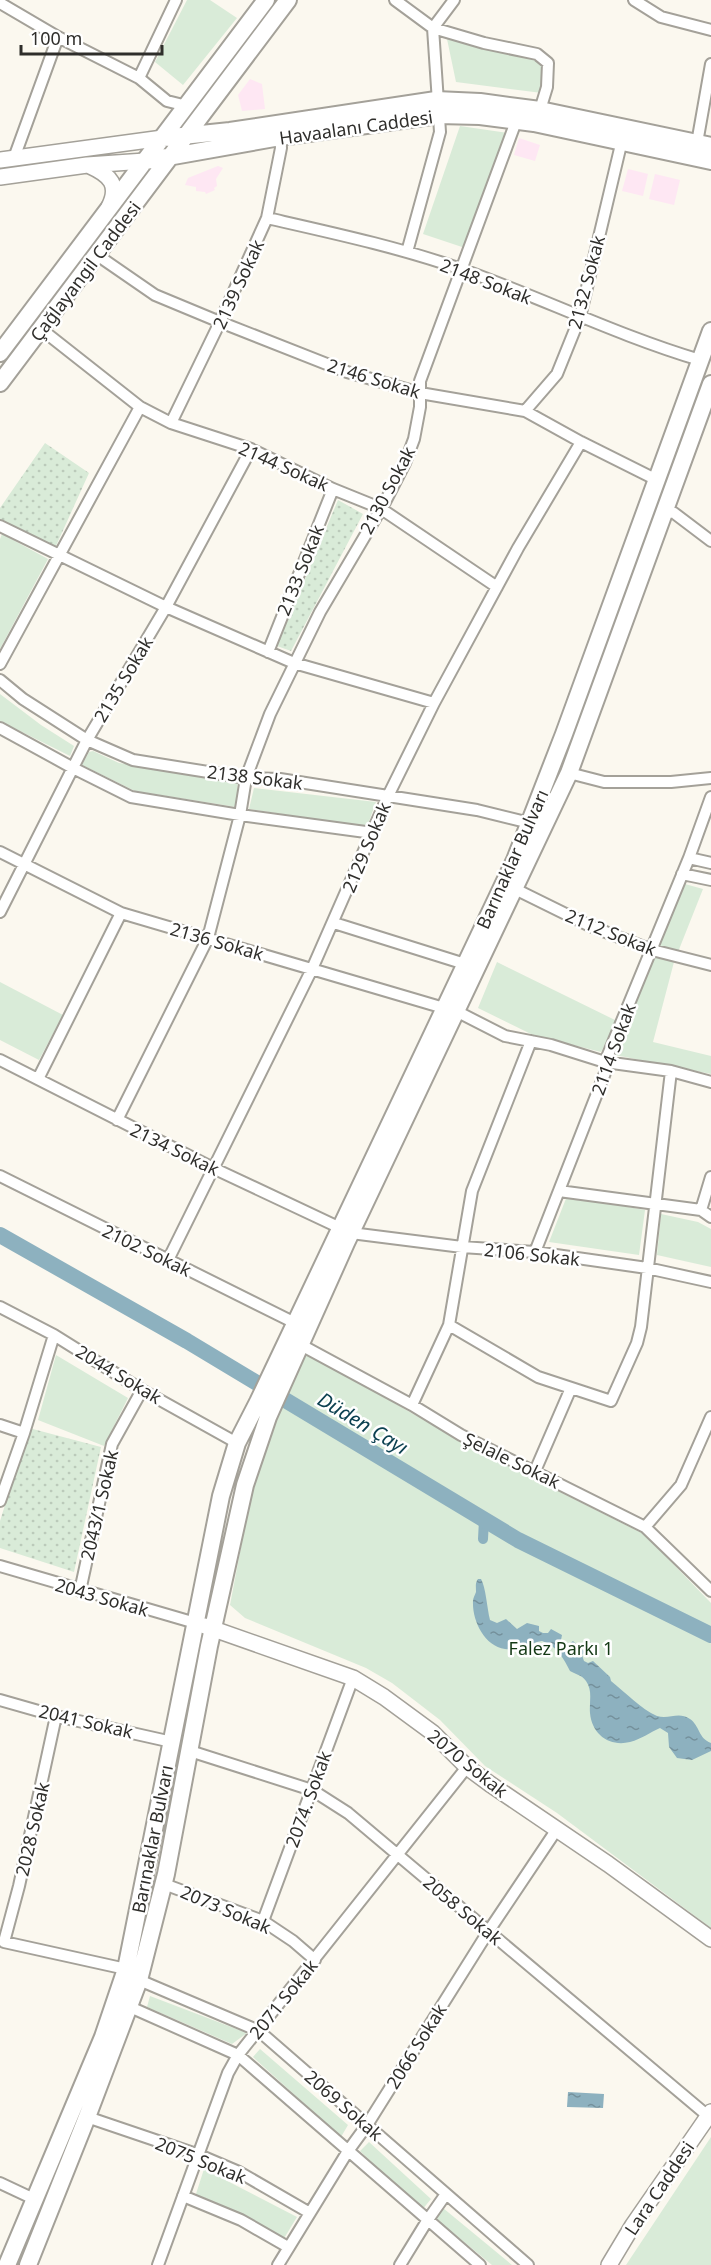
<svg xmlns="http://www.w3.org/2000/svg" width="711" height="2265" viewBox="0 0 711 2265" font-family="'Noto Sans',sans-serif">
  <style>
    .commercial { fill: #fee7f3 }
    .grass { fill: url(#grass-dots) }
    .park { fill: #d9ebd8 }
    .water { fill: url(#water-ripples) }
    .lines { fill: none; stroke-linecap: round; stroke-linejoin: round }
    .canal { stroke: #8db1bf; stroke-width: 10 }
    .river { stroke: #8db1bf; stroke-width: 16 }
    .street-casing { stroke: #a4a199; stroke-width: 14 }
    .secondary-casing { stroke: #a4a199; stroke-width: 18 }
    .primary-casing { stroke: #a4a199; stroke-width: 20 }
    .street { stroke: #fff; stroke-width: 10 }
    .secondary { stroke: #fff; stroke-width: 15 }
    .primary { stroke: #fff; stroke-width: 16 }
    .labels { text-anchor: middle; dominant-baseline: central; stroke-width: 5; stroke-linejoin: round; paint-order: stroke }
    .street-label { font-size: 18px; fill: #2f2e2b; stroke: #fff }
    .park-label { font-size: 18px; fill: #143915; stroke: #fff }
    .water-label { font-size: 20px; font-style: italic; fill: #0c4151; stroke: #fff }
  </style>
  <defs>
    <pattern id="grass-dots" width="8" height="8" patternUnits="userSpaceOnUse" patternTransform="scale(1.5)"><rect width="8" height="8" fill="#d9ebd8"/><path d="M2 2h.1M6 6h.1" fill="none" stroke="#bbcaba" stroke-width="1.8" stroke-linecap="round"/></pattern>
    <pattern id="water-ripples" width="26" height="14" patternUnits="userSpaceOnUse" patternTransform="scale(1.5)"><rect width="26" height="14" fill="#8db1bf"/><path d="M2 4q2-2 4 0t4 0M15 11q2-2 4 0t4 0" fill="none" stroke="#74909b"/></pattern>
  </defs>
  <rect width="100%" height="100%" fill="#fbf8ef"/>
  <path class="commercial" d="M250 79 262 84 265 109 242 111 238 95Z
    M519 138 540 145 535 161 514 155Z
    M218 166 223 168 216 179 217 186 214 188 215 190 206 194 205 192 196 191V187L185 185 188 178Z
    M628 169 648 174 643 196 622 191Z
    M655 174 680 180 674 205 649 199Z"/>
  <path class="grass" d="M45 443 89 473 55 548 0 519V508Z
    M338 500 363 514 291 651 277 646Z
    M29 1428 101 1447 74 1572 0 1548V1521Z"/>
  <path class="park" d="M187 0H210L237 18 183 85 155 62Z
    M447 39 540 60 545 65 542 93 456 82Z
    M460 126 508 133 465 248 423 234Z
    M2 534 48 559 0 649V539Z
    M0 694 41 725 74 746 70 756 0 721Z
    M93 751 119 763 238 781 236 807 135 791 82 765 89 752Z
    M254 788 376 802 367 827 249 809Z
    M685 884 703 889 678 952 659 946Z
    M655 957 674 962 653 1042 711 1056V1074L615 1055Z
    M497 962 617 1021 601 1052 533 1035 478 1008Z
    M0 982 63 1015 39 1060 0 1040Z
    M567 1196 645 1210 639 1255 549 1242Z
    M661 1214 698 1222 711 1229V1267L657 1255Z
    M307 1352 468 1446 644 1534 711 1603V1928L557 1813 485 1766 440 1720 392 1683 366 1668 245 1618 230 1605 253 1484 272 1428Z
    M56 1355 128 1398 104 1446 38 1420Z
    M150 1996 247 2033 232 2044 147 2007Z
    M260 2049 348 2125 341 2137 253 2057Z
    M711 2137V2265H626Z
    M369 2142 431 2199 422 2210 360 2151Z
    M204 2169 297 2217 283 2240 195 2197Z
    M443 2208 512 2265H492L436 2219Z"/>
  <path class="water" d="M478 1579H481C486 1588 487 1608 490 1620L497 1623 506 1619 517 1629 527 1623 539 1626V1631L543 1633H548L551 1629 562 1635 561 1640 564 1644H569L573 1641 585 1652 582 1655 584 1661 588 1663 593 1661 610 1677 611 1681C625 1692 641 1709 657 1716 669 1720 678 1711 690 1719 700 1726 698 1738 711 1743V1751L692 1760 677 1758 669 1747 668 1733 660 1728C650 1732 642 1739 630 1742 610 1747 592 1735 590 1713 589 1702 593 1691 586 1681 582 1675 575 1674 570 1671 564 1659 556 1645 542 1641 530 1643 517 1651 505 1649 484 1646 472 1620 473 1601 473 1598 475 1595 476 1592 476 1586 475 1583 478 1579Z
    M568 2092 604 2094 603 2108 567 2107Z"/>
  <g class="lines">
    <path class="canal" d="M483 1539 484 1520"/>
    <path class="river" d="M0 1235 187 1341 518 1540 711 1635"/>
    <defs>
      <path id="street" d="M395 0 433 28 484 43 537 54 548 63 547 87 540 110
        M634 0 661 17 711 30
        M0 3 58 37 139 78 167 101 187 106
        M139 78 176 0
        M697 143 711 64
        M14 158 58 37
        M267 218C333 233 398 247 461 269 542 298 619 336 700 360
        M407 252 440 132 433 28 454 0
        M97 255 155 295 220 322 347 372 420 393 525 411 581 442 657 480
        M41 329 140 407 171 423 251 449 333 489 380 508 497 587
        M525 411 557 374 580 317 623 136
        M171 423 220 322 267 218 281 148 280 137
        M663 511 674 513 711 541
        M0 526 166 607 294 663 434 703
        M268 652 333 489
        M0 664 140 407
        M0 680 23 699 87 740 133 760 246 778 280 779 477 810 530 823
        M0 728 73 768 131 797 240 815 373 833
        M569 773 604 782H671L711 778
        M711 797 689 858 711 863
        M0 852 121 913 444 1008
        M682 874 711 880
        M515 889 590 926 652 950 711 965
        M0 912 87 740 166 607 251 449
        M334 923 465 964
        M456 1011 505 1036 551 1045 605 1062 671 1071 711 1082
        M0 1060 215 1169 351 1233 462 1247 535 1252 647 1268 711 1282
        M38 1079 121 913
        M117 1120 208 938 240 815 246 778 270 714 320 612 385 502 405 463 414 439 420 407V381L518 116
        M0 1176 295 1323
        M559 1191 701 1210 711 1217
        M701 1210 711 1177
        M535 1252 605 1073V1062L689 858
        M168 1260 312 969 388 796 434 703 518 548 581 442
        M0 1307 54 1335 142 1390 237 1443
        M449 1325 472 1191 531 1041
        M301 1345 412 1405 461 1435 645 1527 711 1591
        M412 1405 449 1325 538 1377 611 1401 637 1343 641 1327 671 1071
        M0 1425 24 1433
        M535 1471 571 1388
        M0 1501 24 1433 54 1335
        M645 1527 681 1485 711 1417
        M0 1566 199 1624
        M80 1591 112 1444 142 1390
        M0 1700 56 1716 172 1742
        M56 1716 19 1886 4 1942 126 1969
        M190 1751 312 1790 348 1813 708 2116
        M164 1884 263 1921 293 1941 315 1960
        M263 1921 353 1678
        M139 1980 259 2031 528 2265
        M130 2007 238 2055 480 2265
        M87 2117 199 2155 239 2172 310 2213
        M0 2183 34 2199
        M183 2196 241 2220 288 2247
        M158 2265 228 2073 238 2055 467 1767
        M278 2265 348 2151 367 2125 488 1932 557 1829
        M400 2265 427 2221 446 2194"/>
      <path id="secondary" d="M0 160 163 138
        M90 166C110 175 120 185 109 207
        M0 177 87 165 145 161
        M205 1626 353 1678 384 1697 433 1733 467 1767 490 1784 608 1864 711 1939
        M609 2265 633 2225 711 2112"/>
      <path id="primary" d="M163 138 230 131 436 100 480 102 540 110 711 146
        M145 161 280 137 438 115 480 116 534 123 711 161
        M0 353 266 0
        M0 383 288 0
        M7 2265 103 2037 126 1969 221 1496 237 1443 258 1402 515 860 564 734 711 331
        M28 2265 87 2117 139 1980 166 1874 209 1646 245 1485 268 1417 346 1243 569 773 711 384"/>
    </defs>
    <use href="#street" class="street-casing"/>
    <use href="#secondary" class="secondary-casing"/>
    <use href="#primary" class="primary-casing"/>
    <use href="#street" class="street"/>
    <use href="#secondary" class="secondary"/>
    <use href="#primary" class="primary"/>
  </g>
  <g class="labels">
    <g class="street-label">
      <text transform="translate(356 127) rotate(-8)">Havaalanı Caddesi</text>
      <text transform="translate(85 271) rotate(-53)">Çağlayangil Caddesi</text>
      <text transform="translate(486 281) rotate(21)">2148 Sokak</text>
      <text transform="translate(586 282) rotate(-75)">2132 Sokak</text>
      <text transform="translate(238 284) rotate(-65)">2139 Sokak</text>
      <text transform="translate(374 378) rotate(17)">2146 Sokak</text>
      <text transform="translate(284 466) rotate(24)">2144 Sokak</text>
      <text transform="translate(387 490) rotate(-62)">2130 Sokak</text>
      <text transform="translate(300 570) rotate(-68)">2133 Sokak</text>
      <text transform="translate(123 679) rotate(-59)">2135 Sokak</text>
      <text transform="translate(255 777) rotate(7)">2138 Sokak</text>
      <text transform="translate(366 847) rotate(-67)">2129 Sokak</text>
      <text transform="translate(512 859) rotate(-66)">Barınaklar Bulvarı</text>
      <text transform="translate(611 932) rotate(22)">2112 Sokak</text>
      <text transform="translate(217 941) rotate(16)">2136 Sokak</text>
      <text transform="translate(613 1049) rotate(-70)">2114 Sokak</text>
      <text transform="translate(175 1149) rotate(26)">2134 Sokak</text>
      <text transform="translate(147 1250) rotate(26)">2102 Sokak</text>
      <text transform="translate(532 1254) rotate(6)">2106 Sokak</text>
      <text transform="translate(119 1374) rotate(31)">2044 Sokak</text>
      <text transform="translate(512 1460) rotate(26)">Şelale Sokak</text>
      <text transform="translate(99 1505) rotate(-77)">2043/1 Sokak</text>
      <text transform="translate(102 1597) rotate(16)">2043 Sokak</text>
      <text transform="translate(86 1721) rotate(13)">2041 Sokak</text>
      <text transform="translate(468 1763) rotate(39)">2070 Sokak</text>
      <text transform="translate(308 1799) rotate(-70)">2074. Sokak</text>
      <text transform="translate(32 1829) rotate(-77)">2028 Sokak</text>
      <text transform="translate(152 1839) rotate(-79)">Barınaklar Bulvarı</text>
      <text transform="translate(226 1909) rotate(23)">2073 Sokak</text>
      <text transform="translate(463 1910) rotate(40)">2058 Sokak</text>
      <text transform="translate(283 1999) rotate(-51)">2071 Sokak</text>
      <text transform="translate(416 2046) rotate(-58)">2066 Sokak</text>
      <text transform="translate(344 2105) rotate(41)">2069 Sokak</text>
      <text transform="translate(201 2160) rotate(22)">2075 Sokak</text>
      <text transform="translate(659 2188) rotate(-56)">Lara Caddesi</text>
    </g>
    <g class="park-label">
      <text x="561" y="1648">Falez Parkı 1</text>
    </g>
    <g class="water-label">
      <text transform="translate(363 1423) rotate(31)">Düden Çayı</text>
    </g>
  </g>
  <path d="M21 45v9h141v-9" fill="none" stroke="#2f2e2b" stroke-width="3"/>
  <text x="30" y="45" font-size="18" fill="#2f2e2b" stroke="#ffffff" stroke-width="4.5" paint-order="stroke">100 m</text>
</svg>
